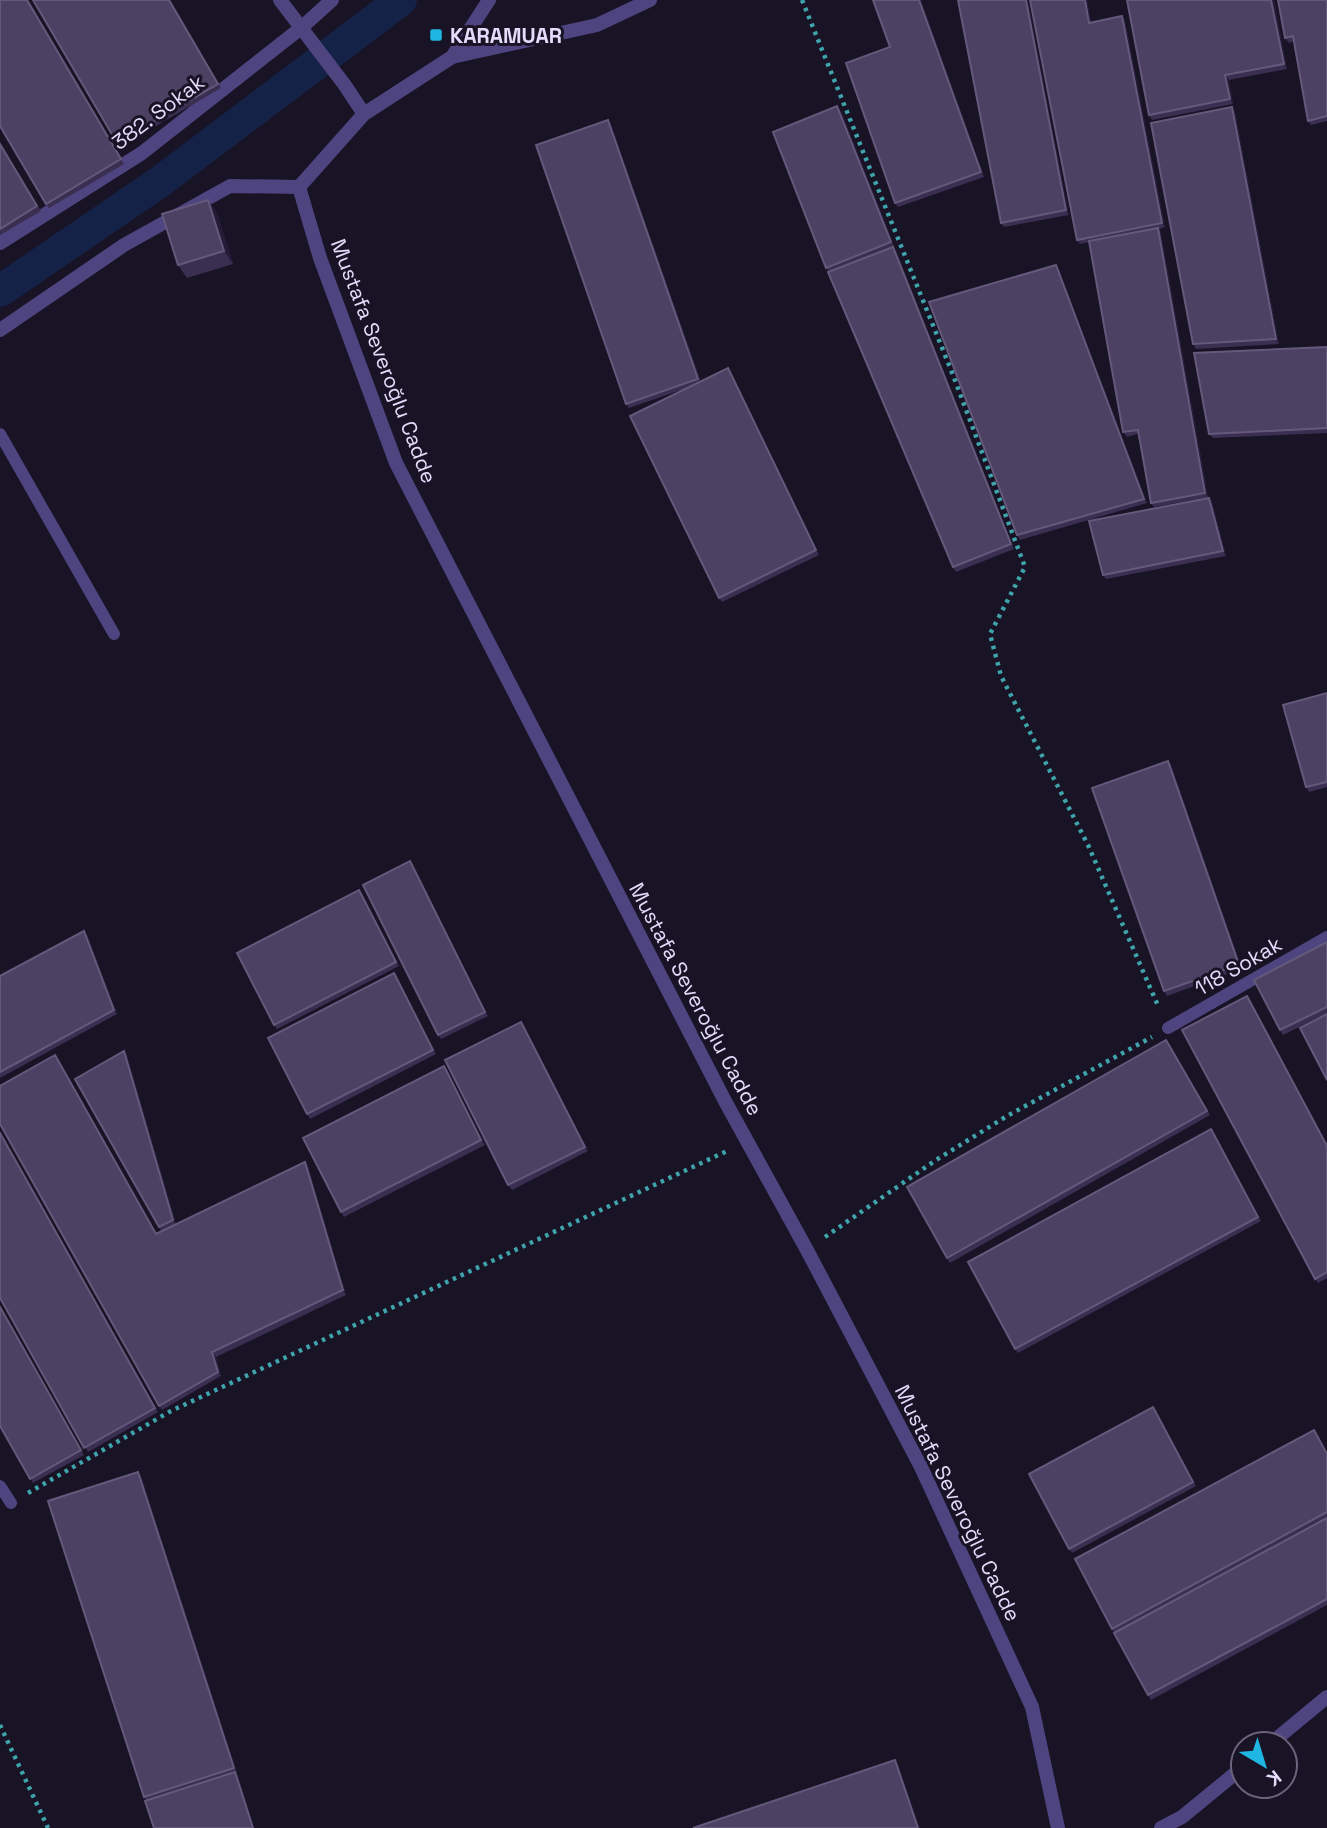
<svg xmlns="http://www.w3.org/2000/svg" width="1327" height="1828" viewBox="0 0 1327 1828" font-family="'Space Grotesk',sans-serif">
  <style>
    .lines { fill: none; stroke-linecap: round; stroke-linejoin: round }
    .canal { stroke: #152247; stroke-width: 32 }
    .path { stroke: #3fa4ab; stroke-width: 4.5; stroke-dasharray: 3.5 5; stroke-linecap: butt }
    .service { stroke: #4e447f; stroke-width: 12 }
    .minor { stroke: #4e447f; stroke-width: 14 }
    .tertiary { stroke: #4e447f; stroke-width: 14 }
    .wall { fill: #3a2e51 }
    .shaded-wall { fill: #251b38 }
    .building { fill: #4c4163; stroke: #64597b; stroke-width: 2 }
    .poi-dot { fill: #20b6e3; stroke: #191326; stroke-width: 2.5 }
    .labels { text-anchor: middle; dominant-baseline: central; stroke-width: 6; stroke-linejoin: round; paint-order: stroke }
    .poi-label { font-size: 21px; font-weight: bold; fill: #e3dcfb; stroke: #191326; text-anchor: start }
    .street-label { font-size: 21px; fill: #e3dcfb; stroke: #191326 }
  </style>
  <rect width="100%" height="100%" fill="#191326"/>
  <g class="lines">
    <path class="canal" d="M0 291 161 181 401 0"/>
    <path class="path" d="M802 0 953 375 1025 567 990 634 1001 676 1088 845 1159 1008
      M825 1237 936 1160 1007 1116 1152 1037
      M28 1493 171 1411 727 1151
      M0 1725 48 1828"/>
    <path class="service" d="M0 434 114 634
      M1168 1028 1327 937
      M0 1486 11 1503"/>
    <path class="minor" d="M280 0 344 84 364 114
      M299 187 320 258 396 463 725 1101 807 1250 921 1467 1032 1707 1058 1828
      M299 187 364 114 452 57 489 0
      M0 243 142 153 301 28 332 0
      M0 330 124 245 230 186 299 187
      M1270 1744 1327 1697
      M1161 1828 1182 1817 1243 1767"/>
    <path class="tertiary" d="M452 57 597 25 650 0"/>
  </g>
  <path class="wall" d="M28 0 124 164 49 208 46 204Z
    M169 0 221 88 120 147 117 143Z
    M873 0H921L984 177 898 207 895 203 890 47Z
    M958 0 1069 215 1004 227 1001 223Z
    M1087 0 1091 22 1122 16 1125 21 1165 227 1159 229 1161 233 1208 497 1154 507 1151 503 1138 434 1127 437 1123 432 1090 242 1080 244 1077 240Z
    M1274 0 1287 69 1229 80 1233 104 1152 120 1149 115Z
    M1327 0V121L1311 125 1308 121 1294 41 1289 43 1285 38Z
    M1232 107 1235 112 1279 344 1196 349 1193 344Z
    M841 111 894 246 893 247 896 251 1014 549 956 572 953 567 829 272 826 268Z
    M611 125 701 382 728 368 731 373 819 555 722 602 719 598 687 388 629 408 626 404Z
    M0 144 41 211 0 235Z
    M208 200 217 213 233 264 187 278 178 265Z
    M1059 270 1147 503 1020 540 1017 535Z
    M1327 347V433L1213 438 1209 434Z
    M1212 502 1226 556 1106 579 1103 575Z
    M1327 693V787L1309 792 1306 787Z
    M1168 761 1171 765 1242 969 1167 996 1164 991Z
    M410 861 488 1016 441 1039 438 1035Z
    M362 895 399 966 277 1029 274 1025Z
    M87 935 117 1014 0 1078V976Z
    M1327 942V1013L1283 1035 1280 1030Z
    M397 978 436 1054 310 1119 307 1114Z
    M1247 996 1327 1144V1278L1318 1283 1315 1279Z
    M521 1022 588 1151 512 1190 508 1185Z
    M1169 1044 1210 1115 950 1263 947 1258Z
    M124 1051 127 1056 176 1224 305 1162 308 1167 346 1295 216 1357 221 1376 162 1410 159 1406 156 1233 161 1231 159 1227Z
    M447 1070 485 1145 344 1217 341 1212Z
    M0 1132 158 1412 88 1452 0 1298Z
    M1214 1134 1261 1221 1018 1353 1015 1349Z
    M0 1306 84 1455 33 1483 0 1426Z
    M1153 1407 1196 1486 1072 1553 1069 1549Z
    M1314 1430 1327 1453V1605L1151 1700 1112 1629Z
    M141 1476 237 1773H235L238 1776 254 1828H154L146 1801 144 1797Z"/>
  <path class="shaded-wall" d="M919 0H921L984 177 981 172Z
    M1026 0H1028L1069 215 1066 210Z
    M1085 0H1087L1092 27 1089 23Z
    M1271 0H1274L1287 69 1284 64Z
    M1122 16 1125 21 1165 227 1162 223Z
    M1225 75 1229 80 1233 104 1230 99Z
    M837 106 841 111 894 246 891 242Z
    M1232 107 1235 112 1279 344 1276 339Z
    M608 120 611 125 701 383 698 379Z
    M208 200 217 213 233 264 224 251Z
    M1158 228 1161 233 1208 497 1205 493Z
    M893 247 896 251 1014 549 1011 544Z
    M1056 265 1059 270 1147 503 1144 499Z
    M728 368 731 373 819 555 816 550Z
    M1209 498 1212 502 1226 556 1223 551Z
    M1168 761 1171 765 1242 969 1239 965Z
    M410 861 413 866 488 1016 485 1012Z
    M359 890 362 895 399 966 396 962Z
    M84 931 87 935 117 1014 114 1010Z
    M394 973 397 978 436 1054 433 1050Z
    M1247 996 1250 1000 1327 1146Z
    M521 1022 524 1026 588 1151 585 1147Z
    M124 1051 127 1056 176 1224 173 1220Z
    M444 1066 447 1070 485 1145 481 1140Z
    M305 1162 308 1167 346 1295 343 1290Z
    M212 1352 216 1357 221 1376 218 1372Z
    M138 1472 141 1476 237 1773 234 1768Z
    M895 1760 898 1764 920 1828H918Z
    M235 1772 238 1776 254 1828H253Z"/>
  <path class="building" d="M0 0H27L121 159 46 204 0 126Z
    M33 0H169L218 84 117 143Z
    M873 0H919L981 172 895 203 846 63 890 47Z
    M958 0H1026L1066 210 1001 223Z
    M1030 0H1085L1089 23 1122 16 1162 223 1077 240Z
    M1127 0H1271L1284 64 1225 75 1230 99 1149 115Z
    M1278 0H1327V116L1308 121 1293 36 1285 38Z
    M837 106 891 242 826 268 773 132Z
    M1232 107 1276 339 1193 344 1151 123Z
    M608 120 698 379 626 404 536 145Z
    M0 144 37 206 0 229Z
    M208 200 224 251 178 265 162 214Z
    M1158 228 1205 493 1151 503 1138 430 1123 432 1089 241Z
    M893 247 1011 544 953 567 828 272Z
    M1056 265 1144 499 1017 535 929 302Z
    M1327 347V428L1209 434 1194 353Z
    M728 368 816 550 719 598 630 416Z
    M1209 498 1223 551 1103 575 1089 521Z
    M1327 693V782L1306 787 1283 705Z
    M1168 761 1239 965 1164 991 1092 788Z
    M410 861 485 1012 438 1035 363 885Z
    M359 890 396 962 274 1025 237 953Z
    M84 931 114 1010 0 1072V976Z
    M1327 942V1007L1280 1030 1254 980Z
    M394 973 433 1050 307 1114 268 1038Z
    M1247 996 1327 1146V1272L1315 1279 1182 1030Z
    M1327 1014V1080L1300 1028Z
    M521 1022 585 1147 508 1185 445 1060Z
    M1166 1040 1207 1111 947 1258 907 1187Z
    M124 1051 173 1220 159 1227 75 1079Z
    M55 1055 156 1234 305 1162 343 1290 212 1352 218 1372 159 1406 0 1124V1086Z
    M444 1066 481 1140 341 1212 303 1138Z
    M1211 1129 1258 1217 1015 1349 968 1262Z
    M0 1133 155 1408 84 1448 0 1298Z
    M0 1307 81 1450 30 1479 0 1426Z
    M1153 1407 1193 1482 1069 1549 1029 1474Z
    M1314 1430 1327 1454V1512L1112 1629 1075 1559Z
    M138 1472 234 1768 144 1797 48 1501Z
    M1327 1518V1599L1148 1695 1114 1633Z
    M895 1760 918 1828H693Z
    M235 1772 253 1828H154L145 1801Z"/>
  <rect class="poi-dot" x="429" y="28" width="14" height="14" rx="3.5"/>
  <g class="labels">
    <g class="poi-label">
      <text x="450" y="35">KARAMUAR</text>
    </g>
    <g class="street-label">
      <text transform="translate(158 112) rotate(-37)">382. Sokak</text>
      <text transform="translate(384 361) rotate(69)">Mustafa Severoğlu Cadde</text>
      <text transform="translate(1238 966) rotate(-30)">118 Sokak</text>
      <text transform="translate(696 999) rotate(62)">Mustafa Severoğlu Cadde</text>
      <text transform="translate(958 1503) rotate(64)">Mustafa Severoğlu Cadde</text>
    </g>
  </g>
  <g transform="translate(1264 1765) rotate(142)"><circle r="33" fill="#191326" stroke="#6a637b" stroke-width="2"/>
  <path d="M0-5L12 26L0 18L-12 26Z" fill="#20b6e3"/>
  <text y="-10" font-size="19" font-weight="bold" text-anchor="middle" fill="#e3dcfb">K</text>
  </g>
</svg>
